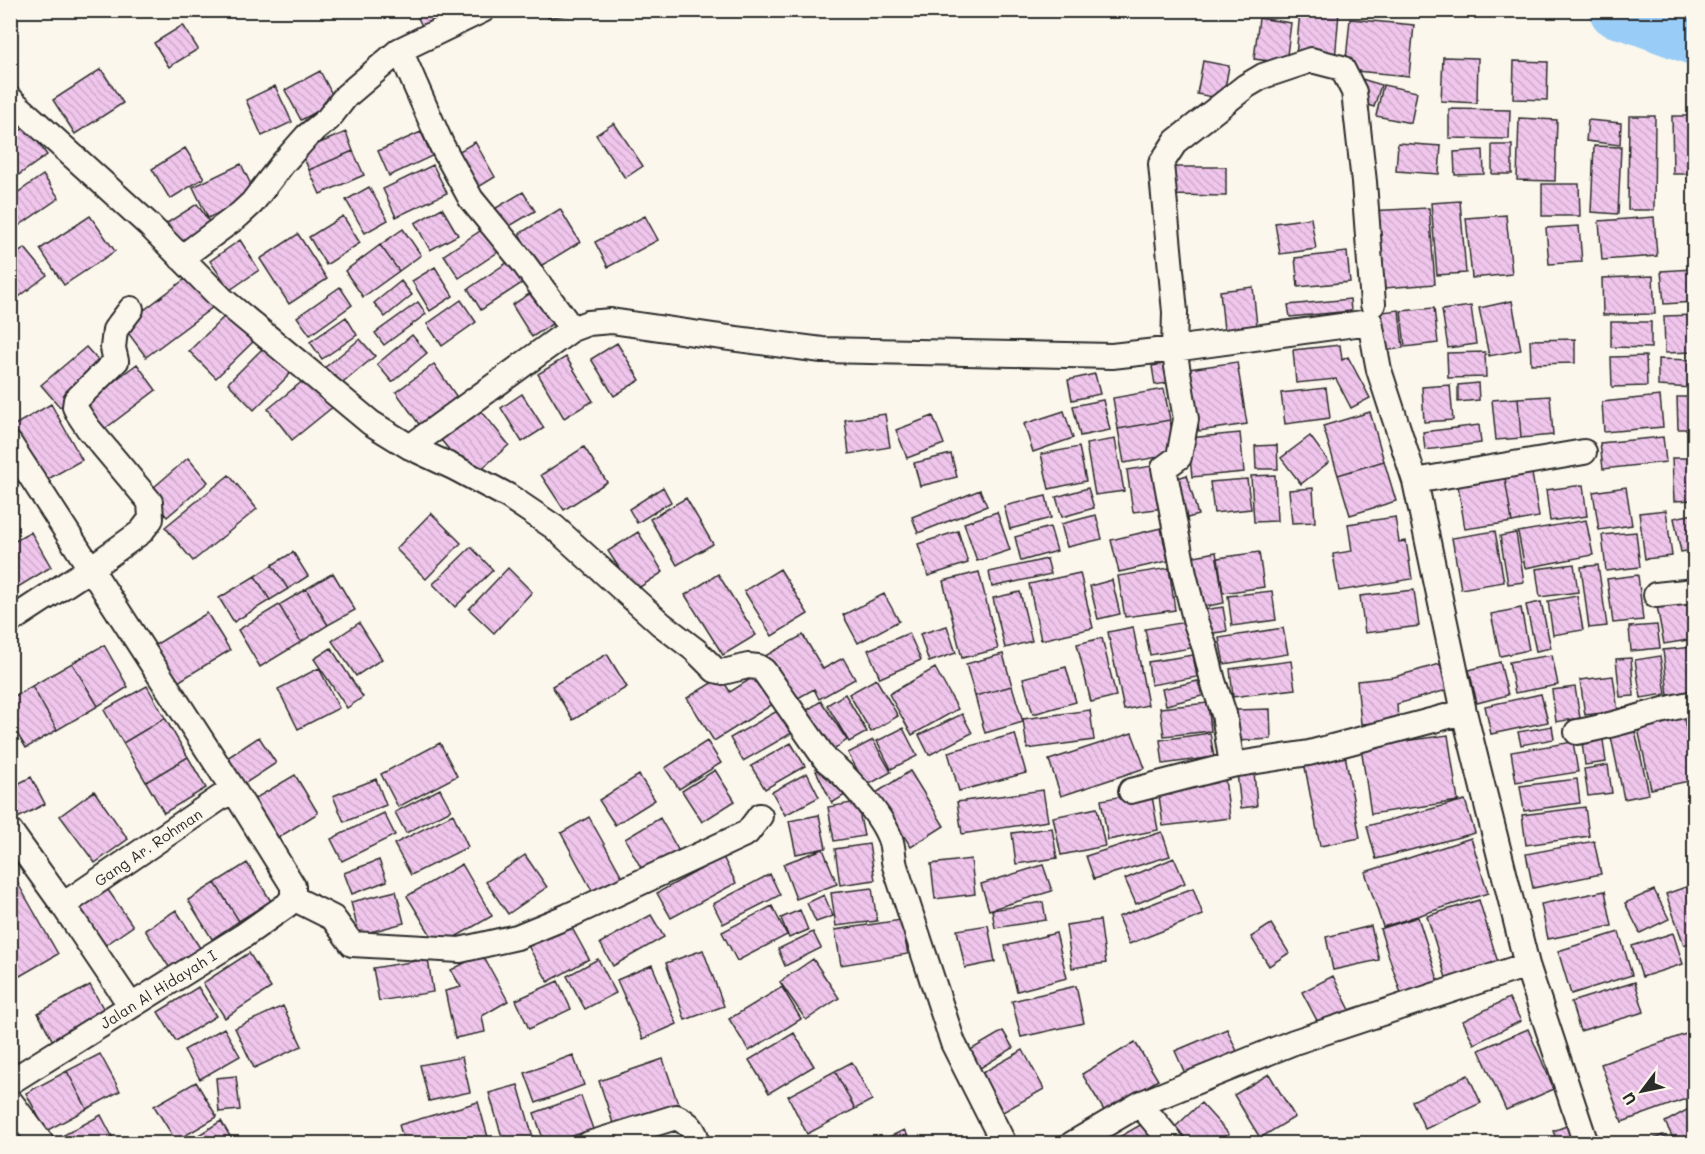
<svg xmlns="http://www.w3.org/2000/svg" width="1705" height="1154" viewBox="0 0 1705 1154" font-family="Mali,sans-serif">
  <style>
    .lines { fill: none; stroke-linecap: round; stroke-linejoin: round }
    .river { stroke: #99cdf7; stroke-width: 56 }
    .building { fill: url(#building-back-hatch); stroke: #2b2b2b; stroke-width: 1.5 }
    .minor-casing { stroke: #2b2b2b; stroke-width: 28 }
    .minor { stroke: #fbf7ec; stroke-width: 24 }
    .labels { text-anchor: middle; dominant-baseline: central; stroke-width: 4.5; stroke-linejoin: round; paint-order: stroke }
    .street-label { font-size: 15px; fill: #2b2b2b; stroke: #fbf7ec }
  </style>
  <defs>
    <pattern id="building-back-hatch" width="6" height="6" patternUnits="userSpaceOnUse" patternTransform="scale(1.5)"><rect width="6" height="6" fill="#f0c6ec"/><path d="M-1 5l2 2M0 0l6 6M5-1l2 2" fill="none" stroke="#ceaacb"/></pattern>
  </defs>
  <rect width="100%" height="100%" fill="#fbf7ec"/>
  <filter id="ink" filterUnits="userSpaceOnUse"><feTurbulence type="fractalNoise" baseFrequency=".0167" numOctaves="2"/><feDisplacementMap in="SourceGraphic" scale="12" xChannelSelector="R" yChannelSelector="G"/><feConvolveMatrix kernelMatrix="1 2 1 2 8 2 1 2 1" color-interpolation-filters="sRGB"/></filter>
  <g filter="url(#ink)">
    <g class="lines">
      <path class="river" d="M1617 10 1632 14 1694 37"/>
    </g>
    <path class="building" d="M414 10H457L423 28Z
      M547 10H596L548 18Z
      M1300 10 1339 12 1335 60 1296 57Z
      M1259 18 1291 23 1286 63 1254 59Z
      M1350 19 1414 25 1409 76 1345 70Z
      M183 25 198 49 169 67 154 43Z
      M1443 57 1478 58 1477 103 1441 101Z
      M1203 61 1229 66 1223 99 1197 94Z
      M1514 61 1548 62 1547 100 1513 99Z
      M101 69 123 103 75 134 53 100Z
      M320 71 336 102 301 120 285 90Z
      M1362 79 1381 85 1374 107 1356 101Z
      M1383 85 1417 92 1411 123 1376 116Z
      M275 86 292 122 262 136 246 100Z
      M1449 109 1510 110 1509 139 1449 138Z
      M1629 116H1655L1654 210H1628Z
      M1672 116H1694V174H1673Z
      M1519 118 1557 120 1555 181 1517 180Z
      M1588 120 1621 123 1620 145 1586 141Z
      M614 123 643 166 625 178 596 135Z
      M27 126 47 155 10 181V137Z
      M346 132 353 151 309 170 301 151Z
      M421 132 432 156 389 176 378 151Z
      M475 142 495 177 472 191 451 156Z
      M1398 143 1441 146 1439 174 1396 171Z
      M1492 145H1512V174H1492Z
      M1594 146 1621 147 1618 214 1591 212Z
      M185 148 204 178 170 199 152 169Z
      M1483 150 1484 174 1455 175 1454 152Z
      M353 151 364 175 320 194 309 170Z
      M241 164 256 195 208 218 193 187Z
      M433 165 447 193 396 217 383 189Z
      M1166 167H1226V196L1166 195Z
      M43 175 59 198 14 229 10 225V198Z
      M1542 184H1579L1580 216H1542Z
      M369 187 388 220 365 233 346 200Z
      M523 192 535 211 503 230 491 211Z
      M1460 201 1466 273 1437 275 1431 203Z
      M197 204 212 226 182 246 167 223Z
      M442 208 458 235 430 250 415 223Z
      M1429 208 1435 284 1372 289 1367 211Z
      M560 209 580 242 539 267 519 234Z
      M1506 215 1512 274 1472 278 1466 218Z
      M90 216 115 251 64 285 40 249Z
      M343 216 360 243 326 265 309 237Z
      M645 216 658 240 608 267 595 242Z
      M1654 217 1657 256 1602 260 1599 221Z
      M1311 218 1316 249 1280 254 1275 223Z
      M1579 226 1582 262 1549 264 1546 228Z
      M403 229 421 255 399 271 380 245Z
      M483 229 498 252 459 278 444 255Z
      M298 234 327 279 289 304 260 259Z
      M240 240 259 270 230 290 210 261Z
      M380 245 399 271 363 297 345 271Z
      M25 248 47 275 15 300 10 295V259Z
      M1347 252 1350 282 1298 287 1295 258Z
      M511 260 525 281 481 310 468 289Z
      M435 267 453 296 430 311 412 281Z
      M1692 269 1694 302 1664 304 1661 271Z
      M189 276 213 307 146 357 123 326Z
      M1653 276 1655 314 1603 315 1602 278Z
      M401 281 412 295 385 317 374 303Z
      M340 287 352 305 310 335 297 317Z
      M540 287 560 319 532 337 512 305Z
      M1253 287 1257 326 1224 330 1220 291Z
      M1350 299 1351 311 1290 317 1288 305Z
      M461 300 476 322 442 346 427 324Z
      M1512 301 1521 350 1489 356 1479 308Z
      M418 302 426 314 384 345 375 333Z
      M1471 306 1476 344 1448 348 1442 310Z
      M1434 308 1438 343 1405 347 1401 311Z
      M1399 310 1403 348 1379 352 1374 313Z
      M230 311 257 338 216 378 189 351Z
      M1694 315V352L1665 353 1664 316Z
      M346 317 357 335 322 359 310 342Z
      M1611 322H1651V348L1611 347Z
      M412 335 427 353 392 382 377 364Z
      M360 339 375 356 338 387 323 369Z
      M1575 339V363L1531 364 1530 340Z
      M617 343 640 380 614 396 591 359Z
      M267 344 293 371 254 410 228 383Z
      M1340 345 1342 360 1348 357 1370 398 1351 408 1336 379 1296 383 1293 350Z
      M86 347 105 368 60 407 41 385Z
      M1485 352 1486 377 1448 378 1447 353Z
      M1646 356 1647 386 1612 387 1611 357Z
      M566 357 593 401 564 418 538 374Z
      M1658 359 1694 360V388L1658 386Z
      M1176 362 1179 381 1155 385 1152 366Z
      M1237 362 1247 424 1199 431 1189 369Z
      M137 364 156 390 98 434 78 408Z
      M434 364 459 400 421 427 396 392Z
      M1095 374 1100 394 1072 400 1068 380Z
      M309 376 334 406 292 440 268 409Z
      M1478 383 1479 400 1458 402V385Z
      M1450 385 1453 420 1424 422 1422 387Z
      M1326 388 1330 418 1285 424 1281 393Z
      M1164 389 1170 420 1118 429 1113 398Z
      M522 394 544 428 522 442 501 408Z
      M1550 396 1553 435 1521 438 1518 398Z
      M1660 396 1663 427 1604 432 1602 402Z
      M1677 397H1694V429H1678Z
      M1518 398 1521 438 1496 440 1492 400Z
      M1103 400 1110 430 1080 436 1073 406Z
      M51 404 82 460 43 482 11 427Z
      M479 408 509 445 472 477 441 440Z
      M1064 411 1073 438 1033 452 1024 424Z
      M1370 412 1384 461 1338 475 1323 426Z
      M885 414 890 447 849 454 845 420Z
      M933 416 944 444 907 458 896 430Z
      M1170 420 1176 454 1124 463 1118 429Z
      M1479 425 1481 443 1425 450 1423 432Z
      M1240 433 1244 472 1192 477 1188 438Z
      M1310 436 1329 462 1301 484 1281 458Z
      M1663 437 1666 462 1603 469 1600 443Z
      M1115 439 1124 491 1095 495 1086 444Z
      M1277 445 1278 469H1256L1255 446Z
      M584 447 607 482 564 510 541 475Z
      M1079 447 1086 481 1049 489 1041 454Z
      M951 454 957 477 920 486 914 463Z
      M188 458 208 482 167 517 147 493Z
      M1672 458H1694V500L1674 501Z
      M1384 461 1396 501 1350 515 1338 475Z
      M1158 465 1164 508 1133 512 1127 470Z
      M1531 467 1539 517 1512 522 1504 472Z
      M1504 472 1512 522 1465 529 1457 479Z
      M229 475 257 509 193 561 165 527Z
      M1187 475 1198 515 1177 521 1166 482Z
      M1275 475 1277 521 1254 522 1251 476Z
      M1247 479 1251 509 1214 513 1210 482Z
      M1583 485 1587 516 1550 521 1546 490Z
      M663 487 671 502 637 523 629 509Z
      M1626 487 1632 525 1599 530 1593 492Z
      M1088 488 1094 508 1062 517 1056 497Z
      M1313 488 1315 522 1292 523 1289 490Z
      M980 490 987 506 918 533 912 517Z
      M1046 496 1051 518 1010 529 1004 506Z
      M686 498 713 544 677 565 650 519Z
      M1666 510 1672 556 1645 559 1639 513Z
      M997 512 1010 550 977 561 964 523Z
      M431 513 461 543 426 579 396 549Z
      M1694 514V550L1681 552 1674 518Z
      M1096 515 1102 539 1067 547 1061 524Z
      M1395 517 1399 542 1406 541 1412 579 1339 591 1333 554 1352 551 1348 524Z
      M1586 520 1593 555 1525 568 1518 532Z
      M1050 527 1057 551 1021 561 1015 537Z
      M1161 528 1168 561 1119 572 1111 540Z
      M958 531 968 563 928 576 918 544Z
      M1495 531 1504 582 1461 589 1452 538Z
      M31 532 51 567 18 587 10 574V544Z
      M638 532 663 572 634 591 608 551Z
      M1636 532 1640 567 1606 571 1602 535Z
      M1516 533 1524 582 1508 584 1500 536Z
      M471 547 493 570 455 607 433 584Z
      M293 552 308 576 288 589 272 565Z
      M1216 552 1224 603 1192 609 1184 558Z
      M1259 552 1264 587 1223 593 1218 558Z
      M1047 559 1051 574 992 587 989 572Z
      M1574 564 1578 592 1540 597 1536 569Z
      M272 565 288 589 270 600 255 576Z
      M1598 565 1607 626 1589 628 1581 567Z
      M508 568 532 592 494 633 469 609Z
      M1169 568 1175 610 1125 617 1118 576Z
      M780 569 808 614 772 636 744 591Z
      M979 572 998 649 962 658 943 581Z
      M333 573 355 610 328 625 306 589Z
      M1080 573 1093 628 1041 640 1029 584Z
      M718 574 756 635 723 655 685 595Z
      M1638 575 1643 620 1613 623 1607 579Z
      M255 576 270 600 234 622 219 598Z
      M1112 580 1120 614 1098 619 1090 586Z
      M306 589 328 625 301 642 279 605Z
      M1414 590 1419 626 1365 633 1360 596Z
      M1272 591 1276 620 1232 626 1228 596Z
      M1020 592 1032 641 1005 648 993 598Z
      M884 594 899 621 858 643 843 615Z
      M1577 596 1583 630 1553 635 1548 601Z
      M1694 599V639L1664 644 1657 606Z
      M1541 602 1551 648 1536 651 1526 605Z
      M279 605 301 642 260 667 238 630Z
      M1223 607 1227 631 1201 635 1197 611Z
      M1521 608 1529 650 1500 656 1491 614Z
      M207 613 230 650 178 682 155 645Z
      M1186 622 1191 648 1150 655 1145 629Z
      M359 623 382 659 356 676 332 641Z
      M1657 625 1660 648 1631 651 1629 627Z
      M947 626 956 653 929 662 920 634Z
      M1133 627 1148 705 1124 710 1108 632Z
      M1283 628 1288 654 1224 664 1219 638Z
      M909 633 921 660 880 678 868 650Z
      M803 635 823 669 843 658 855 679 819 699 814 689 791 702 765 656Z
      M1102 638 1116 696 1091 702 1077 644Z
      M104 645 128 687 98 706 72 663Z
      M1694 647V692L1668 695 1663 650Z
      M331 648 363 697 347 708 314 659Z
      M607 654 627 687 573 720 552 686Z
      M1003 654 1012 686 975 696 966 664Z
      M1193 655 1197 677 1151 685 1148 662Z
      M1552 655 1558 685 1515 693 1509 662Z
      M1660 656 1666 694 1641 698 1635 660Z
      M1631 658 1634 696 1620 697 1616 659Z
      M1291 661 1295 689 1233 697 1230 669Z
      M1500 662 1508 695 1477 703 1469 670Z
      M72 663 98 706 57 730 32 686Z
      M1440 664 1447 690 1397 704 1398 721 1361 724 1357 681 1394 677Z
      M1066 667 1076 702 1033 714 1023 678Z
      M319 668 339 708 298 729 278 689Z
      M935 668 958 709 912 735 889 694Z
      M755 676 773 704 714 741 687 698 721 677 730 692Z
      M1613 676 1618 711 1585 715 1580 680Z
      M876 679 898 716 871 732 849 694Z
      M1198 681 1202 696 1166 705 1162 689Z
      M32 686 57 730 26 748 10 722V699Z
      M147 686 165 718 123 743 104 710Z
      M1012 686 1023 722 985 733 975 696Z
      M1575 687 1580 718 1556 722 1552 690Z
      M845 694 867 732 849 742 827 705Z
      M1541 694 1548 722 1491 734 1485 706Z
      M821 701 847 740 824 756 798 716Z
      M1208 703 1211 731 1164 736 1160 708Z
      M1270 709 1271 739 1238 741 1236 710Z
      M1682 709 1694 768V780L1651 789 1636 719Z
      M779 710 792 733 743 761 730 738Z
      M1090 710 1094 740 1027 749 1023 719Z
      M962 714 972 733 929 755 919 735Z
      M165 718 188 757 146 782 123 743Z
      M1552 726 1554 739 1521 745 1518 732Z
      M1634 726 1649 794 1624 799 1610 732Z
      M903 728 917 756 891 769 877 741Z
      M1132 733 1145 768 1061 796 1049 760Z
      M1210 733 1214 757 1163 764 1160 740Z
      M1602 733 1606 762 1585 765 1581 735Z
      M1015 734 1026 773 959 791 948 752Z
      M1448 735 1458 801 1371 814 1361 747Z
      M259 737 276 763 244 784 227 758Z
      M873 740 891 772 866 786 848 753Z
      M707 741 721 763 679 789 665 768Z
      M1573 742 1578 772 1516 782 1511 752Z
      M440 743 457 776 398 807 381 774Z
      M791 743 805 766 765 789 751 766Z
      M1345 754 1360 838 1320 846 1304 762Z
      M188 757 206 788 164 813 146 782Z
      M829 764 845 795 832 803 816 771Z
      M1608 765 1612 793 1588 796 1584 769Z
      M715 770 735 801 702 822 682 791Z
      M910 771 944 826 911 847 876 793Z
      M1254 772 1257 806 1241 808 1237 773Z
      M807 773 819 797 785 815 772 792Z
      M295 775 318 813 273 841 249 802Z
      M639 775 655 800 615 825 599 800Z
      M31 777 45 804 10 822V788Z
      M376 779 386 805 344 822 333 796Z
      M1225 779 1230 818 1163 826 1158 788Z
      M1577 779 1580 803 1524 811 1520 786Z
      M440 789 451 810 406 833 395 812Z
      M1043 790 1048 821 962 834 957 802Z
      M94 791 128 839 95 863 60 816Z
      M1151 791 1158 830 1108 840 1101 800Z
      M1465 800 1475 833 1376 859 1367 826Z
      M857 802 864 836 834 841 828 807Z
      M1585 807 1589 836 1526 845 1522 815Z
      M1097 808 1105 846 1061 855 1053 817Z
      M384 813 395 835 342 861 331 839Z
      M453 814 468 847 411 875 394 844Z
      M819 815 826 848 796 854 789 821Z
      M589 817 625 882 596 898 561 833Z
      M660 818 681 855 645 875 625 839Z
      M1691 819H1694V859H1692Z
      M1052 828 1057 858 1016 864 1012 833Z
      M1162 832 1170 856 1094 879 1086 856Z
      M1471 838 1488 893 1383 927 1365 872Z
      M1594 841 1601 874 1533 888 1526 854Z
      M869 844 875 880 840 885 835 849Z
      M823 849 837 884 796 899 783 864Z
      M525 855 547 887 508 914 486 882Z
      M723 857 736 883 671 918 657 893Z
      M1174 858 1185 883 1136 904 1125 879Z
      M971 859 975 894 935 899 931 864Z
      M379 860 387 881 352 894 344 873Z
      M247 863 271 901 239 921 215 883Z
      M462 864 492 916 438 947 407 896Z
      M1043 865 1052 891 989 910 981 884Z
      M770 874 780 895 723 924 713 904Z
      M17 882 58 954 13 980 10 976V886Z
      M215 883 239 921 212 939 188 900Z
      M1694 884V941L1684 945 1666 894Z
      M106 887 133 926 100 949 74 909Z
      M872 888 877 921 836 926 831 893Z
      M1193 888 1203 915 1129 944 1118 917Z
      M1654 890 1669 919 1640 933 1625 903Z
      M396 891 404 923 359 935 351 902Z
      M1605 891 1612 926 1548 939 1541 904Z
      M824 895 833 916 816 922 807 903Z
      M1479 900 1499 966 1447 981 1427 916Z
      M1043 902 1046 920 995 928 992 910Z
      M772 906 787 935 737 961 722 932Z
      M176 910 202 951 171 970 145 930Z
      M800 910 808 930 789 938 781 918Z
      M651 915 664 937 613 966 600 943Z
      M566 917 589 959 548 982 525 940Z
      M1418 917 1441 989 1403 1000 1380 929Z
      M901 920 908 954 841 965 835 930Z
      M1100 920 1106 963 1072 968 1066 925Z
      M1271 924 1289 953 1269 966 1251 937Z
      M988 925 995 962 965 968 957 930Z
      M1371 926 1379 960 1333 970 1326 937Z
      M813 932 821 948 785 966 778 949Z
      M1619 932 1632 975 1571 994 1558 951Z
      M1056 933 1067 978 1017 991 1005 946Z
      M1673 933 1683 964 1642 977 1632 946Z
      M703 950 724 1006 685 1020 666 963Z
      M249 953 271 988 225 1018 203 983Z
      M482 954 508 1001 482 1016 485 1032 455 1038 445 991 461 987 451 970Z
      M428 959 433 992 379 1001 373 968Z
      M598 959 616 993 585 1009 567 976Z
      M813 959 839 998 806 1020 780 982Z
      M652 965 677 1024 643 1039 617 980Z
      M1333 976 1351 1012 1321 1028 1302 992Z
      M558 981 571 1009 529 1029 516 1000Z
      M1635 982 1644 1012 1580 1031 1571 1002Z
      M90 985 108 1017 55 1045 38 1013Z
      M1076 986 1084 1023 1021 1037 1012 1001Z
      M198 987 216 1016 176 1041 158 1012Z
      M782 987 801 1019 749 1051 729 1019Z
      M1509 998 1521 1021 1474 1044 1463 1021Z
      M283 1006 302 1046 254 1068 235 1028Z
      M224 1028 240 1056 200 1079 184 1050Z
      M1227 1029 1240 1058 1188 1080 1175 1051Z
      M1528 1029 1554 1089 1506 1110 1479 1050Z
      M1003 1031 1013 1048 977 1070 967 1052Z
      M1694 1031V1096L1622 1122 1601 1064Z
      M794 1033 814 1066 769 1093 749 1060Z
      M1135 1042 1158 1080 1105 1112 1082 1074Z
      M1023 1050 1044 1089 1003 1112 982 1073Z
      M100 1054 120 1091 87 1109 67 1071Z
      M573 1055 584 1085 536 1103 525 1073Z
      M462 1057 470 1092 429 1101 420 1065Z
      M663 1059 678 1104 614 1126 599 1081Z
      M852 1062 872 1100 855 1109 835 1071Z
      M67 1071 87 1109 46 1131 26 1093Z
      M835 1071 855 1109 807 1134 788 1096Z
      M1269 1074 1295 1117 1260 1138 1234 1095Z
      M1468 1075 1481 1103 1425 1129 1412 1101Z
      M236 1076 240 1110 219 1112 216 1078Z
      M196 1082 217 1117 176 1141 154 1106Z
      M518 1085 535 1144H504L489 1093Z
      M581 1096 593 1129 550 1144H545L534 1113Z
      M478 1102 490 1144H463L461 1139 447 1144H405L399 1125Z
      M1201 1103 1229 1134 1218 1144H1190L1175 1127Z
      M1694 1106V1144H1676L1665 1122Z
      M101 1115 116 1144H66L62 1136Z
      M1149 1120 1162 1144H1107Z
      M221 1121 234 1143 202 1144 197 1136Z
      M1572 1124 1579 1144H1558L1553 1131Z
      M904 1130 913 1144H875Z
      M656 1135 660 1144H636Z
      M1663 1135 1667 1144H1642Z"/>
    <g class="lines">
      <defs>
        <path id="minor" d="M400 50 442 146 471 199 522 261 572 329
          M10 99 148 224 222 299 371 423 410 447 455 468 508 496 554 527 661 624 695 650 715 670 723 672 748 666 758 667 764 671 826 760C846 775 884 817 891 842 893 849 893 858 895 866L953 1043 1004 1144
          M181 258 239 215 252 203 283 163 307 136 328 119 346 96 400 50 483 10
          M10 444 233 789 293 886V898L287 905 243 936 10 1082
          M410 447 572 329 588 323 611 321 714 336 822 350 1112 356 1174 349 1370 322 1379 370 1415 481 1464 712 1527 965 1586 1144
          M1415 481 1584 452
          M1656 595 1694 591
          M10 621 91 568 141 532 151 519 150 502 88 428 78 413 75 407 76 400 116 361 113 348 115 330 131 309
          M1577 732C1617 726 1655 710 1694 703
          M1232 765 1224 714 1213 681 1205 648 1196 623 1184 574 1164 468 1179 457 1186 419 1174 349 1175 312 1161 164 1176 141 1246 86 1263 76 1311 60 1342 68 1354 92 1364 182 1373 304
          M1131 791 1232 765 1309 753 1464 712
          M10 831 63 905 131 1006
          M293 898 333 918 352 944 460 950 517 937 568 916 747 833 760 816
          M63 905 233 789
          M10 1101 42 1144
          M1140 1104 1173 1144
          M589 1144 676 1117C689 1123 695 1130 698 1144
          M1072 1144 1140 1104 1294 1042 1527 965"/>
      </defs>
      <use href="#minor" class="minor-casing"/>
      <use href="#minor" class="minor"/>
    </g>
  </g>
  <g class="labels">
    <g class="street-label">
      <text transform="translate(148 847) rotate(-34)">Gang Ar. Rohman</text>
      <text transform="translate(158 989) rotate(-32)">Jalan Al Hidayah I</text>
    </g>
  </g>
  <rect width="1705" height="1154" fill="none" stroke="#fbf7ec" stroke-width="36"/>
  <rect x="18" y="18" width="1669" height="1118" fill="none" stroke="#2b2b2b" stroke-width="2" filter="url(#ink)"/>
  <g transform="translate(1642 1091) rotate(238)" stroke="#fbf7ec" stroke-width="4.5" paint-order="stroke">
  <path d="M0-4.5L10 22L0 15L-10 22Z" fill="#2b2b2b"/>
  <text y="-9" font-size="16" font-weight="bold" text-anchor="middle" fill="#2b2b2b">U</text>
  </g>
</svg>
